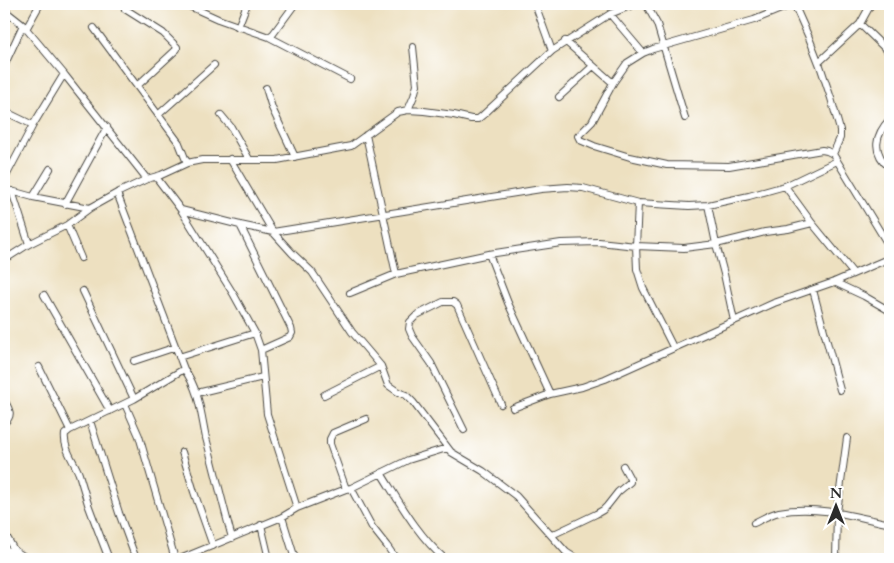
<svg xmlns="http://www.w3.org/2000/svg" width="894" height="563" viewBox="0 0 894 563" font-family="Cardo,serif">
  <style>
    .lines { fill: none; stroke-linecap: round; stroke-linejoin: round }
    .street-casing { stroke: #484641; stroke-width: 8 }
    .street { stroke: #fff; stroke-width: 6 }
  </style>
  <rect width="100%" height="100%" fill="#fff"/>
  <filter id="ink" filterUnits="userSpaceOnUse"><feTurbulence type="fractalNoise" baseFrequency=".02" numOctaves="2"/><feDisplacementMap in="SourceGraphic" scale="10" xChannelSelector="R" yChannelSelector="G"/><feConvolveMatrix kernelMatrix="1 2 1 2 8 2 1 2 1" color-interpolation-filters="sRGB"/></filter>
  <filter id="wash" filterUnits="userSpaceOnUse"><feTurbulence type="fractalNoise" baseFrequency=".0096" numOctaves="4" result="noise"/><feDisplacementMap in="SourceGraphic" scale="20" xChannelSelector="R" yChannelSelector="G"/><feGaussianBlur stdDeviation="1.12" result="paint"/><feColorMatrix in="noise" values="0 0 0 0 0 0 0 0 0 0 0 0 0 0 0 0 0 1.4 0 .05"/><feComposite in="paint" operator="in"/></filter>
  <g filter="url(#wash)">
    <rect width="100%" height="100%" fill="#ede0c0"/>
  </g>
  <g filter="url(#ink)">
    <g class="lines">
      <defs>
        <path id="street" d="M185 4 218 19 269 37 273 34 295 4
          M535 4 552 51
          M646 4 657 24 685 118
          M794 4C813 44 829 87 840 130V138L833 154
          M125 9 163 33 177 47V49L137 86
          M4 10 23 25 64 74 147 179
          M610 14 643 53 653 49 754 20 793 4
          M860 24 890 53
          M238 27 247 4
          M94 28 179 143 187 163
          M26 29 40 4
          M269 37 350 79
          M565 41 613 83
          M643 53 627 63 613 83 592 122 578 136 580 140 594 146 630 157 667 165 729 166 822 150 827 151 833 154 890 248
          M819 62 860 24 871 4
          M4 66 23 25
          M266 88 272 108 295 157
          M559 97 593 66
          M408 110 414 96 417 85 413 47
          M4 111 33 125
          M158 115 214 65
          M221 115 231 127 249 159
          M890 119C875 135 871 152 890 168
          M366 135 396 274
          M230 159 273 232 292 253 312 272 352 332 381 366 388 385 398 392 406 395 413 402 451 452 483 471 516 496 566 552 577 559
          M156 177 181 210 240 225 273 232 541 189 568 187 583 188 638 203 689 206 708 205 749 196 785 186 837 161
          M4 180 33 125 64 74
          M4 189 33 197 90 208
          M12 191 29 244
          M117 193 184 369C199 389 201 414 206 438 215 471 223 505 232 538
          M33 197 50 169
          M638 203 636 246 637 269 643 288 673 347
          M65 204 107 127
          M708 205 716 244 724 274 734 321
          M181 210 234 295 255 333 261 350 267 414 297 508
          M812 223 853 273
          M67 225 81 258
          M240 225 291 328 292 333 290 337 261 350
          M489 254 508 303 550 394
          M4 260 29 244 67 225 90 208 117 193 147 179 161 175 187 163 202 160H277L351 146 398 112 408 110 424 111 454 115 471 119H478L483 115 552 51 610 14 635 4
          M834 282 864 296 890 311
          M813 290 840 390
          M83 291 134 399
          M350 293 396 274 489 254 561 243 599 242 636 246 684 248 716 244 765 232 788 229 812 223 785 186
          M44 295 110 411
          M179 357 255 333
          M134 361 176 347
          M39 367 70 430
          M197 393 263 377
          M324 395 381 366
          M4 400C9 409 14 415 4 423
          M125 404 139 436 175 559
          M513 408 550 394 582 387 605 379 734 321 774 303 834 282 890 258
          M90 421 119 513 136 559
          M464 430 431 363 412 336 409 329 410 322 417 315 443 302H453L457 305 501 404
          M182 452 194 492 213 546
          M381 473C400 503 418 536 445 559
          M351 488 372 527 387 546 396 559
          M346 489 330 444V439L333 433 366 419
          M282 517 295 559
          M754 523C762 519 770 514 779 512 816 505 854 516 890 524
          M261 525 269 559
          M4 532 14 550 28 559
          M552 535 596 514 603 510 607 506 618 492 630 482V479L623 466
          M4 549 17 553
          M109 559C102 541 95 523 88 504 85 494 82 484 79 474 74 461 63 448 65 434L70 430 134 399 184 369
          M180 559 282 517 297 508 346 489 351 488 408 460 447 448
          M836 559 837 512 847 438"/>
      </defs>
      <use href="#street" class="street-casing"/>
      <use href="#street" class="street"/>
    </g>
  </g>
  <rect width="894" height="563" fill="none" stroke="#fff" stroke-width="20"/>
  <g transform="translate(836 506)" stroke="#ffffff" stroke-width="4" paint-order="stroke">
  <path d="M0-4L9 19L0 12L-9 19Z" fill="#2b2b2b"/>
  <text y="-8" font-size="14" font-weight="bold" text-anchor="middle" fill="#2b2b2b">N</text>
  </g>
</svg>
